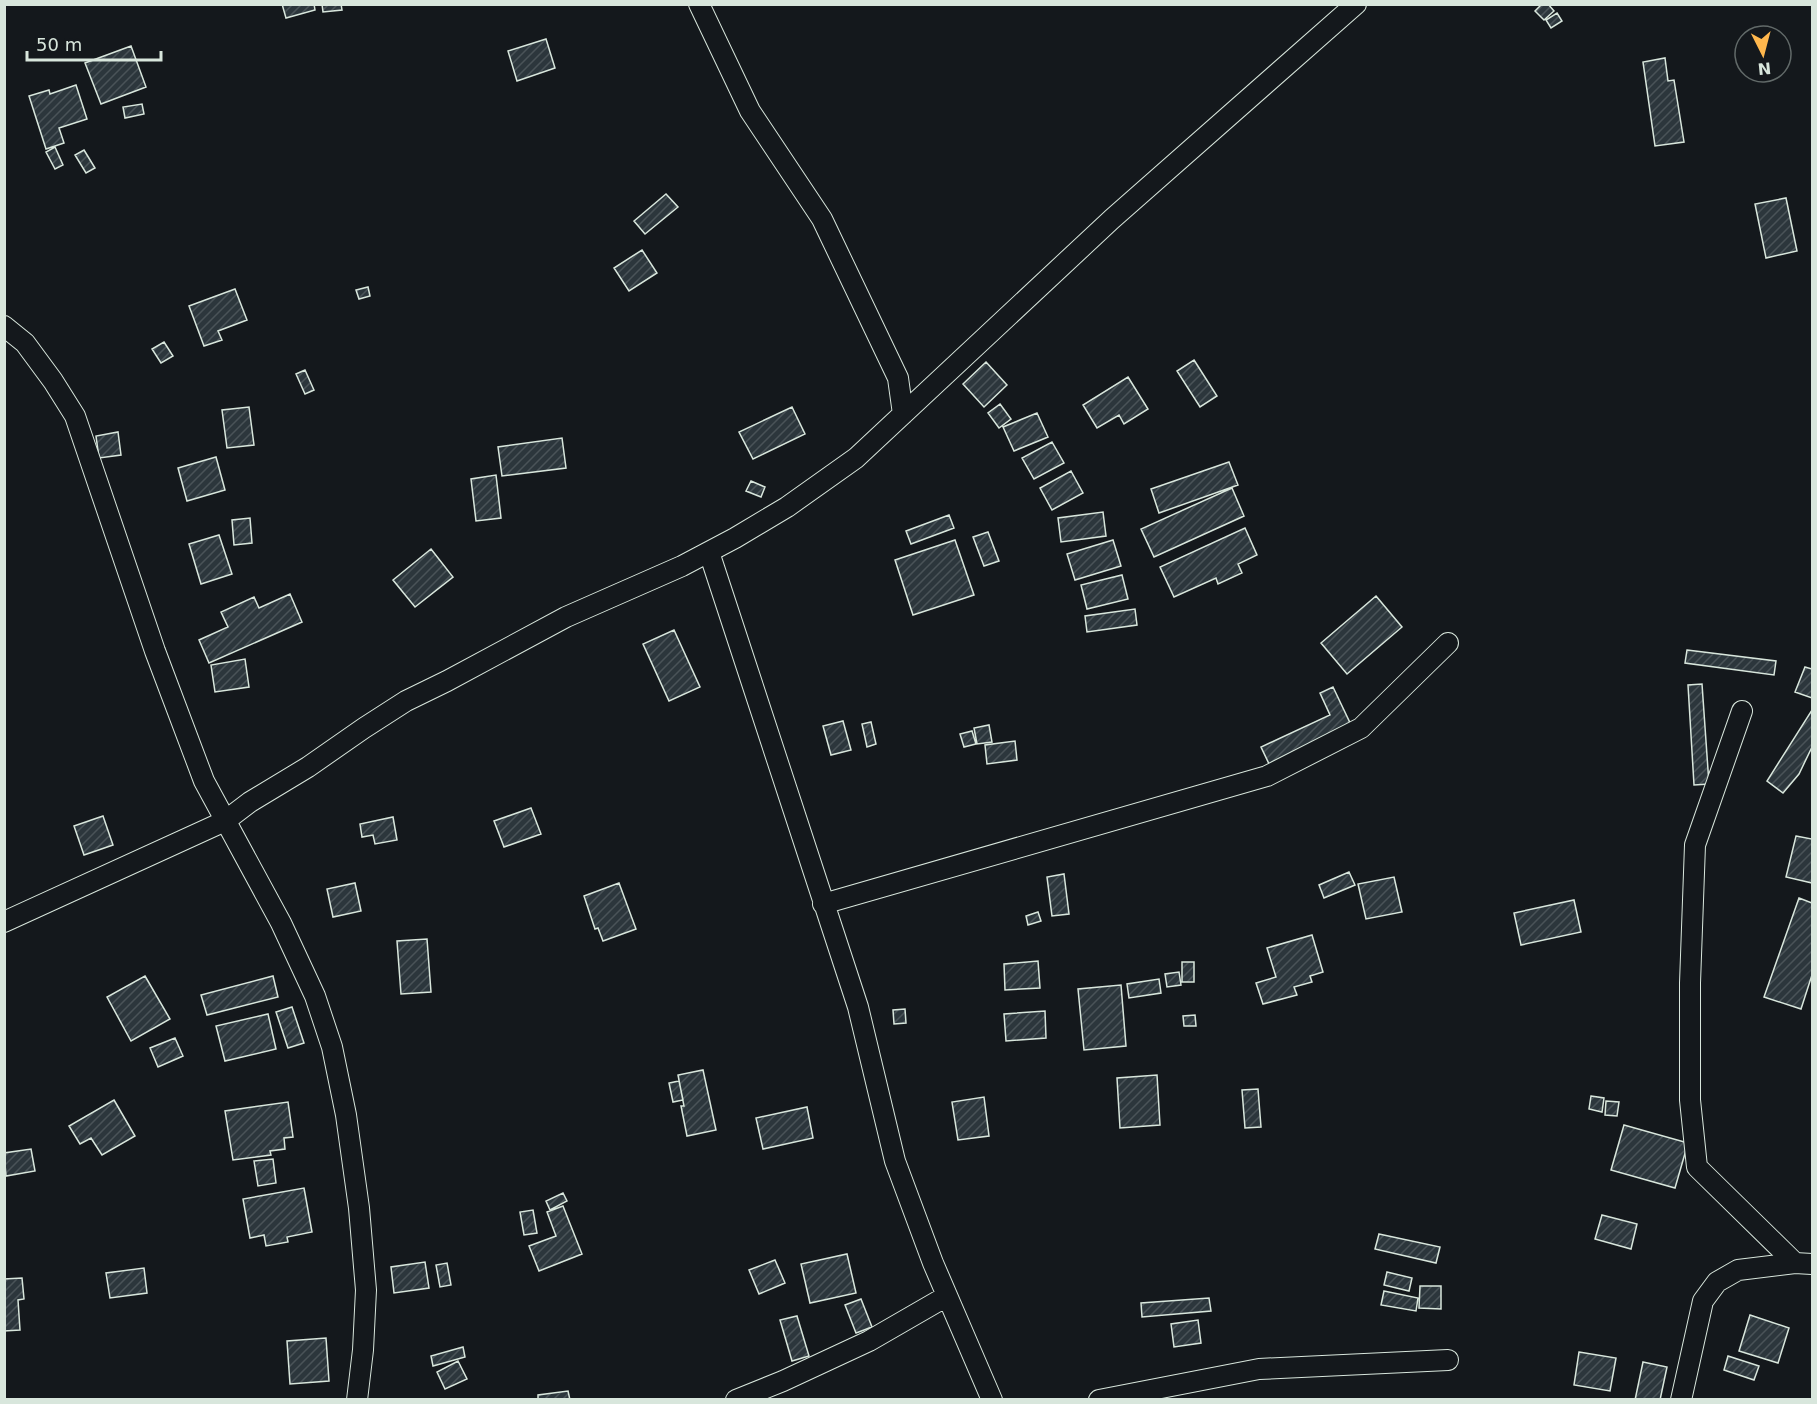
<svg xmlns="http://www.w3.org/2000/svg" width="1817" height="1404" viewBox="0 0 1817 1404" font-family="'DejaVu Sans',sans-serif">
  <style>
    .building { fill: url(#building-hatch); stroke: #d8e6dc; stroke-width: 1.5 }
    .lines { fill: none; stroke-linecap: round; stroke-linejoin: round }
    .minor-casing { stroke: #d8e6dc; stroke-width: 22 }
    .minor { stroke: #14181c; stroke-width: 20 }
  </style>
  <defs>
    <pattern id="building-hatch" width="6" height="6" patternUnits="userSpaceOnUse" patternTransform="scale(1.5)"><rect width="6" height="6" fill="#2c363c"/><path d="M-1 1l2-2M0 6l6-6M5 7l2-2" fill="none" stroke="#4a5358"/></pattern>
  </defs>
  <rect width="100%" height="100%" fill="#14181c"/>
  <path class="building" d="M282 4H314L315 10 286 18Z
    M322 4H341L342 10 323 12Z
    M1542 4H1548L1554 11 1544 20 1535 11Z
    M1557 13 1562 21 1551 28 1546 20Z
    M546 39 555 68 517 81 508 51Z
    M131 46 146 87 101 104 85 63Z
    M1665 58 1668 81 1674 80 1684 142 1655 146 1643 62Z
    M76 85 87 119 59 128 64 143 46 149 29 96 49 90 50 94Z
    M142 104 144 114 125 118 123 107Z
    M55 147 63 165 55 169 46 152Z
    M84 150 95 168 86 173 75 155Z
    M666 194 678 207 645 234 634 221Z
    M1786 198 1797 251 1766 258 1755 204Z
    M642 250 657 273 629 291 614 268Z
    M368 287 370 296 359 299 356 290Z
    M235 289 247 320 218 331 222 340 204 346 189 306Z
    M164 342 173 356 161 363 152 349Z
    M1194 360 1217 396 1200 407 1177 371Z
    M986 362 1007 385 984 407 963 384Z
    M305 370 314 390 305 394 296 374Z
    M1128 377 1148 409 1124 424 1119 415 1097 428 1083 405Z
    M1000 404 1011 419 999 428 988 413Z
    M249 407 254 445 227 448 222 410Z
    M792 407 805 434 753 459 739 432Z
    M1037 413 1048 437 1014 451 1003 427Z
    M118 432 121 455 99 458 96 436Z
    M562 438 566 468 502 476 498 447Z
    M1052 442 1064 463 1034 479 1022 458Z
    M216 457 225 490 187 501 178 468Z
    M1229 462 1238 485 1159 513 1151 489Z
    M1071 471 1083 493 1052 510 1040 488Z
    M496 475 501 518 476 521 471 479Z
    M751 481 765 487 761 497 746 491Z
    M1232 488 1244 516 1154 557 1141 529Z
    M1103 512 1106 536 1061 542 1058 518Z
    M949 515 954 528 911 544 906 531Z
    M250 518 252 543 234 545 232 520Z
    M1245 528 1257 555 1238 564 1242 573 1218 584 1216 578 1174 597 1160 567Z
    M988 532 999 561 984 566 973 537Z
    M219 535 232 574 201 584 189 544Z
    M955 540 974 595 913 615 895 560Z
    M1113 540 1121 566 1075 580 1067 554Z
    M431 549 453 577 415 607 393 580Z
    M1122 575 1128 599 1087 609 1081 585Z
    M290 594 302 622 209 663 199 640 228 627 221 612 254 597 259 608Z
    M1376 596 1402 627 1347 674 1321 643Z
    M1135 609 1137 625 1087 632 1085 616Z
    M674 630 700 687 669 701 643 644Z
    M1687 650 1776 661 1774 675 1685 663Z
    M245 659 249 687 215 692 211 665Z
    M1805 667 1812 669V698L1795 692Z
    M1702 684 1709 784 1694 785 1688 685Z
    M1333 687 1352 727 1270 766 1261 747 1330 715 1320 693Z
    M1812 710V747L1799 774 1783 793 1767 781Z
    M843 721 851 750 831 755 823 726Z
    M871 722 876 744 867 747 862 724Z
    M989 725 992 742 977 744 974 728Z
    M972 731 976 744 964 747 960 734Z
    M1015 741 1017 760 987 764 985 745Z
    M531 808 541 834 504 847 494 821Z
    M103 816 113 845 84 855 74 826Z
    M393 817 397 840 375 844 373 835 362 837 360 824Z
    M1796 836 1812 839V883L1786 877Z
    M1349 872 1355 885 1324 898 1319 885Z
    M1064 874 1069 914 1052 916 1047 877Z
    M1394 877 1402 912 1366 919 1358 884Z
    M355 883 361 911 333 917 327 889Z
    M619 883 636 929 603 941 598 928 595 929 584 896Z
    M1799 898 1812 903V975L1801 1009 1764 997Z
    M1574 900 1581 932 1521 945 1514 913Z
    M1038 912 1041 921 1028 925 1026 916Z
    M1312 935 1323 972 1310 976 1312 982 1294 987 1297 995 1263 1004 1256 983 1276 977 1267 948Z
    M427 939 431 992 401 994 397 941Z
    M1038 961 1040 988 1005 990 1004 964Z
    M1182 962H1194V982H1182Z
    M1179 972 1181 985 1167 987 1165 974Z
    M145 976 170 1019 131 1041 107 997Z
    M273 976 278 997 207 1015 201 995Z
    M1159 979 1161 993 1129 998 1127 984Z
    M1121 985 1126 1046 1084 1050 1078 989Z
    M292 1007 304 1043 288 1048 276 1012Z
    M905 1009 906 1023 894 1024 893 1010Z
    M1045 1011 1046 1038 1006 1041 1004 1014Z
    M268 1014 276 1049 225 1061 216 1026Z
    M1195 1015 1196 1026H1184L1183 1016Z
    M175 1038 183 1056 158 1067 150 1048Z
    M703 1070 716 1130 687 1136 681 1106H684L678 1075Z
    M1157 1075 1160 1125 1120 1128 1117 1078Z
    M679 1081 683 1100 673 1102 669 1083Z
    M1258 1089 1261 1127 1245 1128 1242 1090Z
    M1591 1096 1604 1098 1602 1112 1589 1109Z
    M984 1097 989 1136 958 1140 952 1102Z
    M114 1100 135 1136 102 1155 91 1138 80 1144 69 1126Z
    M1606 1101 1619 1102 1617 1116 1605 1115Z
    M288 1102 293 1137 284 1138 285 1149 270 1151 271 1155 233 1160 225 1111Z
    M807 1107 813 1138 763 1149 756 1118Z
    M1624 1125 1688 1143 1675 1188 1611 1170Z
    M31 1149 35 1171 6 1176 4 1153Z
    M273 1159 276 1183 258 1186 254 1161Z
    M304 1188 312 1232 287 1237 288 1242 266 1246 264 1235 250 1238 243 1199Z
    M563 1193 567 1201 550 1210 546 1201Z
    M563 1206 582 1254 539 1271 529 1246 556 1236 547 1212Z
    M533 1210 537 1233 524 1235 520 1212Z
    M1602 1215 1637 1224 1631 1249 1595 1239Z
    M1379 1234 1440 1247 1436 1263 1375 1249Z
    M847 1254 856 1293 810 1303 801 1264Z
    M775 1260 785 1283 759 1294 749 1270Z
    M425 1262 429 1288 394 1293 391 1267Z
    M447 1263 451 1285 440 1287 436 1265Z
    M144 1268 147 1293 110 1298 106 1273Z
    M1387 1272 1412 1278 1409 1291 1384 1285Z
    M22 1278 24 1299 18 1300 20 1330 4 1331V1279Z
    M1420 1286H1441V1309L1419 1308Z
    M1384 1291 1418 1298 1416 1311 1381 1305Z
    M1209 1298 1211 1311 1142 1317 1141 1303Z
    M861 1299 872 1327 856 1333 845 1305Z
    M1750 1315 1789 1328 1778 1363 1739 1351Z
    M797 1316 809 1356 792 1361 780 1320Z
    M1198 1320 1201 1343 1174 1347 1171 1324Z
    M326 1338 329 1381 290 1384 287 1341Z
    M463 1347 465 1357 433 1366 431 1356Z
    M1579 1352 1616 1358 1610 1391 1574 1385Z
    M1728 1356 1759 1366 1754 1380 1724 1370Z
    M458 1361 467 1379 445 1389 437 1372Z
    M1643 1362 1667 1367 1660 1400H1635Z
    M568 1391 570 1400H538V1395Z"/>
  <g class="lines">
    <defs>
      <path id="minor" d="M699 4 750 111 822 219 898 378 903 414
        M4 326 25 343 53 381 75 416 155 651 204 781 281 923 315 996 332 1047 346 1115 359 1208 366 1290 363 1350 357 1400
        M709 552 858 1007 895 1161 933 1263 992 1400
        M1742 711 1695 845 1690 983V1100L1697 1167 1795 1263
        M823 904 1267 776 1361 728 1448 643
        M4 922 225 821 250 802 308 767 364 728 406 701 447 681 566 617 682 566 735 538 787 507 856 458 1112 219 1356 4
        M736 1400 783 1381 869 1341 947 1296
        M1099 1400 1259 1369 1448 1360
        M1681 1400 1703 1301 1717 1282 1738 1270 1795 1263 1812 1264"/>
    </defs>
    <use href="#minor" class="minor-casing"/>
    <use href="#minor" class="minor"/>
  </g>
  <rect width="1817" height="1404" fill="none" stroke="#d8e6dc" stroke-width="12"/>
  <g transform="translate(1763 54) rotate(174)"><circle r="28" fill="#14181c" stroke="#626a69" stroke-width="1.5"/>
  <path d="M0-4.5L10 22L0 15L-10 22Z" fill="#ffb74d"/>
  <text y="-9" font-size="16" font-weight="bold" text-anchor="middle" fill="#d8e6dc">N</text>
  </g>
  <path d="M27 51v9h134v-9" fill="none" stroke="#d8e6dc" stroke-width="3"/>
  <text x="36" y="51" font-size="18" fill="#d8e6dc" stroke="#14181c" stroke-width="4.5" paint-order="stroke">50 m</text>
</svg>
